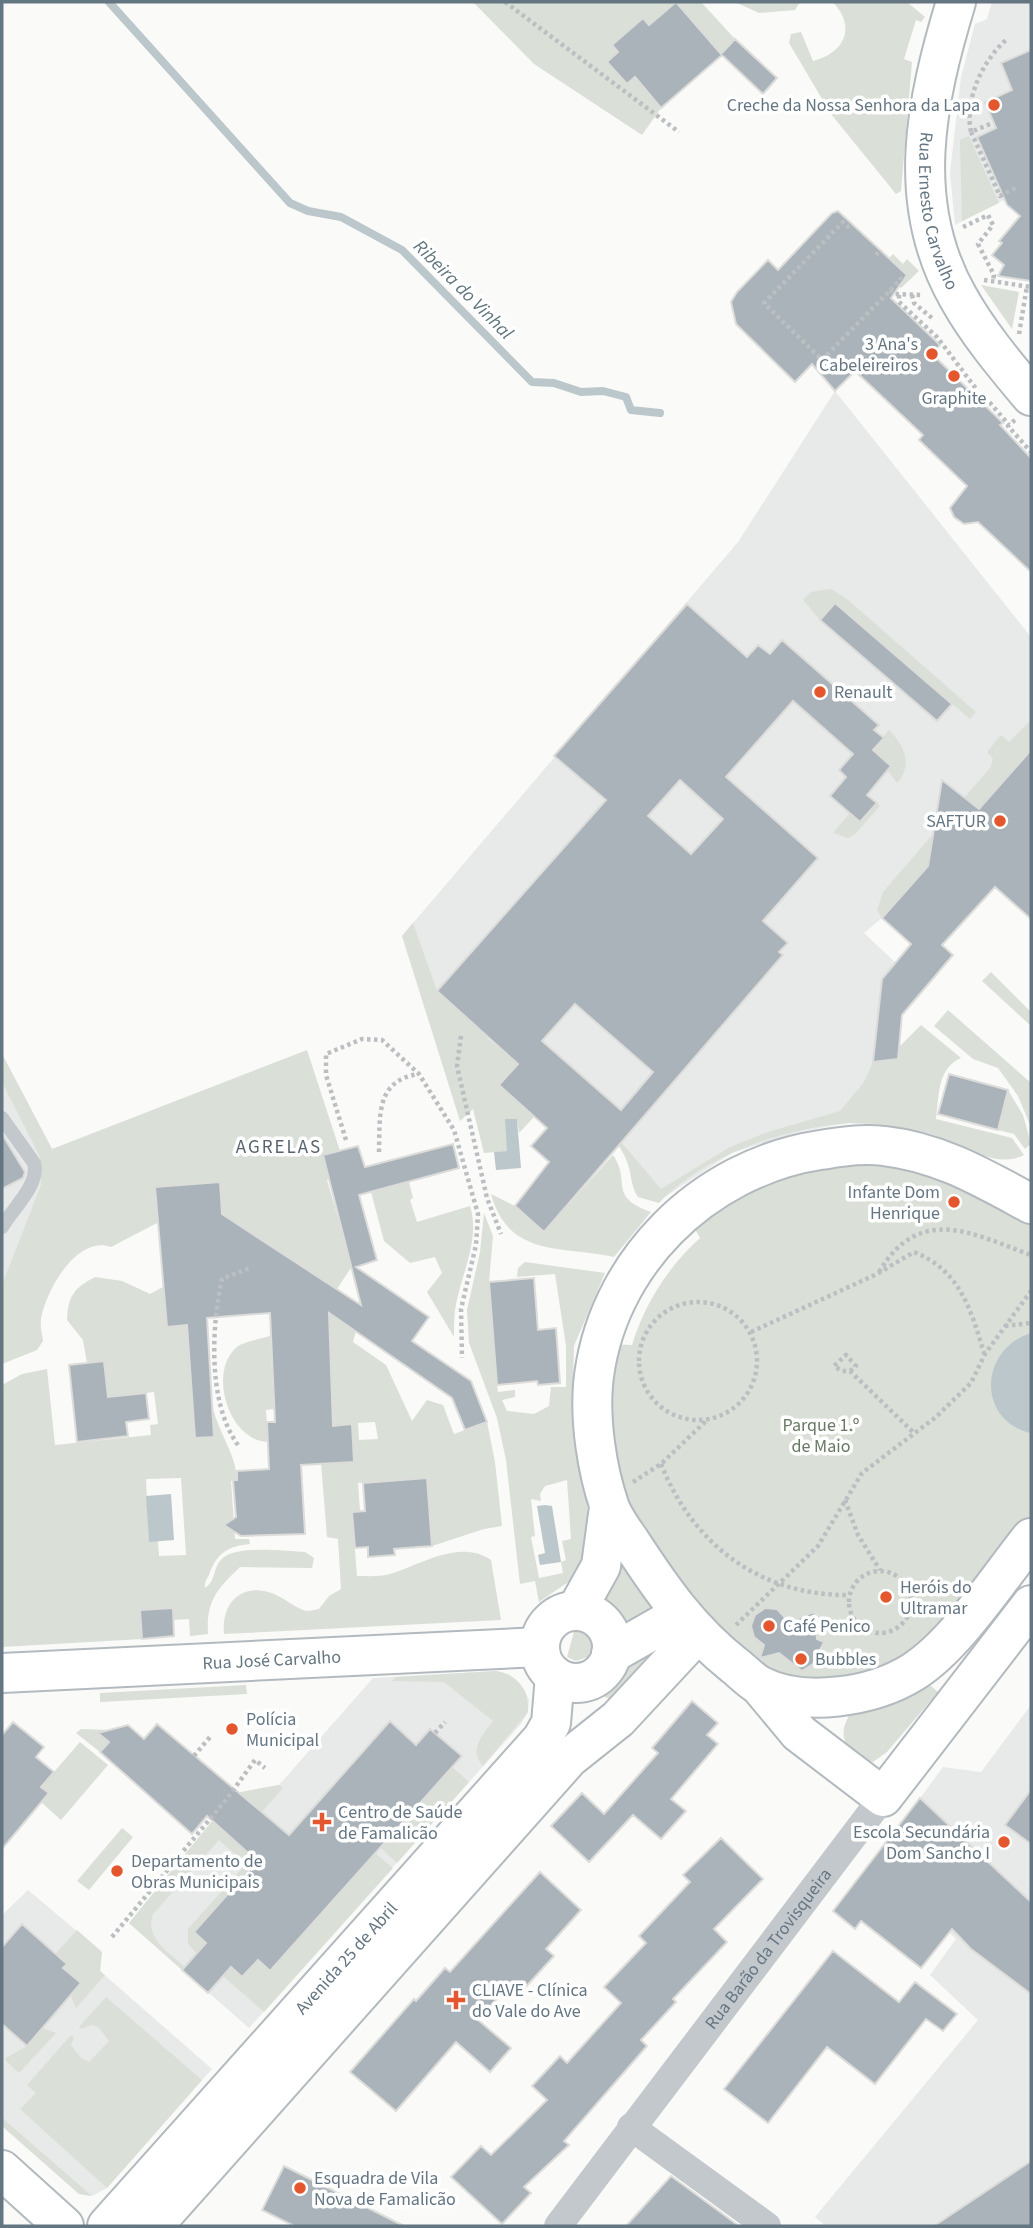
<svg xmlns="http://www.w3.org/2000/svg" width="1033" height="2228" viewBox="0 0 1033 2228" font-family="'Source Sans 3',sans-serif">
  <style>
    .built { fill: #e8e9e9 }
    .green { fill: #dadfd7; fill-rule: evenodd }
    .water { fill: #bbc7cb }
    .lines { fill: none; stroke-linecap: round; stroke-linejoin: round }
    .stream { stroke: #bbc7cb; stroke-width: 8 }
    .building { fill: #aab3b9; stroke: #dcdcda; stroke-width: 2; fill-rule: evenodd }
    .secondary-casing { stroke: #b3babf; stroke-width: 42 }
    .path { stroke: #bbbfc2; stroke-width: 4.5; stroke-dasharray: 3.5 3.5; stroke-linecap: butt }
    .lane { stroke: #c3c8cc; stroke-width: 14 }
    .street { stroke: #c3c8cc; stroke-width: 28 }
    .secondary { stroke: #fff; stroke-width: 38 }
    .poi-dot { fill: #e4572e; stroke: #fff; stroke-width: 2.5 }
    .labels { text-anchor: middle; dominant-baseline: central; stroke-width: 7; stroke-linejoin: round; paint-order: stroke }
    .poi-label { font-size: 18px; fill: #657683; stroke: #fff; text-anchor: start }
    .street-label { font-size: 18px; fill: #657683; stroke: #fff }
    .park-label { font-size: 18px; fill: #687a64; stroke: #fff }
    .water-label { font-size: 19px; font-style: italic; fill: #60757c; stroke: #fff }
    .neighbourhood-label { font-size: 19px; letter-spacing: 2px; fill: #57646e; stroke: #fff }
  </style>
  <rect width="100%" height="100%" fill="#fafaf8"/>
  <path class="built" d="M992 2H1031V186L955 225 950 173 961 77 975 24 987 19Z
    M835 391 1031 637V756L1028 753 882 918 864 933 896 963 882 979 868 1125 849 1123 803 1131 732 1153 666 1196 606 1124 518 1064 437 992 402 936 738 542Z
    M2 1054 59 1162 2 1322Z
    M496 1671 509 1674 524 1689 529 1700 528 1712 521 1724 249 2028 129 1923 235 1793 279 1785 373 1678Z
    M1031 1705V2226H958L950 2216 941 2226H826L815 2217 978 2020 930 1975 956 1939 875 1860 943 1767 981 1772Z
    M28 1890 102 1952 100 1971 212 2069 107 2188 92 2196 79 2194 2 2126V1915Z"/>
  <path class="green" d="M473 2H701L735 39 697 77 674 51 699 29 676 2 608 62 627 84 635 77 661 108 642 135 534 64Z
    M735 2H800L795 10 759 13Z
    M833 2H907L925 17 921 22 916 20 904 59 912 62 901 191 896 194 831 114 789 43 791 34 801 32 813 61C844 53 857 28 833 2Z
    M969 136 999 203 962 221 960 140Z
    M893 254 903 264 907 259 919 271 901 288 898 285 907 275 889 258Z
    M981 285 1019 292 1012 329Z
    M831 589 847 599 976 712 970 719 836 603 820 620 803 600 811 592Z
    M1031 720V750L882 918 877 910 883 892 990 768 993 759 987 752 1001 735 1009 742Z
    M889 730C905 746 913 765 897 783L873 750Z
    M877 803 880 806 855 834 848 838 833 833 850 813 860 822Z
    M413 923 437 991 489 1035 487 1038 518 1064 499 1085 535 1116 519 1133 517 1119 507 1151 484 1153 473 1109 460 1121 402 936Z
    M991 972 1031 1012V1026L982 981Z
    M948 1010 1031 1083V1127L1018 1096 998 1068 973 1059 934 1026Z
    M921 1025 961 1058C937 1068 939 1097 936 1119L1012 1138 1024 1155C992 1171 955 1139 923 1132 900 1128 872 1122 849 1123 784 1128 705 1155 659 1203L638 1197C630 1186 632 1172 626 1159 621 1147 611 1137 606 1124L661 1189 730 1147 768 1132 840 1111 864 1082 873 1062 898 1059 899 1047Z
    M307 1050 340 1151 323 1156 330 1178 327 1180 352 1266 337 1289 370 1312 356 1331 353 1342 386 1365 412 1421 427 1400 443 1405 454 1434 487 1422 495 1462 502 1526 484 1529 432 1546 427 1478 358 1483 360 1511 352 1512 357 1576C367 1576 380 1577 390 1574 423 1564 459 1539 491 1560L501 1620 224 1634C221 1603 242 1581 274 1594 284 1598 293 1606 303 1610 307 1612 314 1610 319 1609L329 1596 341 1589 338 1539 327 1537 320 1451 335 1450 327 1282 225 1216 159 1222 111 1247C77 1235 46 1290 41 1319 40 1326 42 1334 43 1341L37 1350 2 1364V1285L41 1185 40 1157 2 1082V1054L52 1149ZM375 1422 378 1439 359 1440 358 1423Z
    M1008 1090 1023 1115 1031 1144 1025 1149 1014 1134 998 1130Z
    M883 1153 1031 1215V1528L890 1676 779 1680 717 1636 614 1491 609 1344 632 1345C645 1303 668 1267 700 1238L688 1217 714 1196Z
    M613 1155C632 1183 607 1196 651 1212L614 1257C563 1245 509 1259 491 1194L515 1206 544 1232Z
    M409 1182 413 1198 410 1200 417 1222 470 1206C481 1240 460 1276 455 1310 454 1319 454 1328 454 1337L427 1292 442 1273 435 1257 410 1263 384 1241 371 1192Z
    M484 1213 493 1236 489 1282 497 1385 498 1392 515 1390V1397L502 1400 507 1411 534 1414 549 1406 551 1387H566V1346L555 1274 517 1277 518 1268 525 1262 605 1273 574 1346 572 1412 590 1525 589 1548 574 1578 539 1602 535 1581 520 1584 506 1460 497 1418 469 1343 467 1310 480 1252ZM567 1480 571 1539 562 1541 566 1560 561 1562 563 1573 539 1578 531 1537 535 1536 531 1499 541 1501 540 1494 545 1486Z
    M95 1277 122 1281 150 1294 163 1287 167 1327 187 1325 192 1404H212C218 1433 236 1453 237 1480L231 1481 235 1539H249L250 1544C229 1546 218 1552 210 1572 208 1579 204 1580 205 1588 215 1582 213 1570 220 1561 232 1544 284 1551 305 1552L314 1558 312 1568 240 1567C217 1589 206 1601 208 1634L190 1636 189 1619 173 1620 172 1608 140 1610 142 1639 2 1647V1385L22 1374 47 1369 55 1445 151 1435 150 1425 158 1424 154 1392 108 1397 104 1362 87 1363 83 1340 67 1320C68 1296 74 1288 95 1277ZM181 1478 186 1555 159 1556 158 1541H149L146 1479Z
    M270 1336 274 1409 266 1410 268 1442C228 1441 207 1370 238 1346 246 1341 261 1339 270 1336Z
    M614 1540 662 1601 623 1630 610 1610 594 1599Z
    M575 1628 589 1631 594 1640 591 1656 576 1661 567 1657Z
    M668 1634 610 1699 599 1694 636 1649Z
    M496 1671C518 1675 529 1689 528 1712L483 1766C468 1750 483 1734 493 1721L444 1682 392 1681 396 1677Z
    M925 1681 938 1692 887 1752 873 1762C843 1754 834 1732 855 1708Z
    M246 1685 247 1694 100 1702V1693Z
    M81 1729 110 1730 104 1737 109 1742 100 1752 76 1733Z
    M80 1742 108 1765 61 1820 41 1802 49 1793 41 1787Z
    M452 1767 469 1782 397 1863 380 1847Z
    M279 1785 283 1788 236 1841 257 1861 194 1932 207 1943 197 1954 188 1944V1929L246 1864 219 1840 153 1914C144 1938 169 1952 185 1967L182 1970 129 1923 235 1793Z
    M122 1828 133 1837 89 1890 77 1881Z
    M375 1853 393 1868 264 2012 223 1976 231 1967 243 1977 258 1960 270 1970Z
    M77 1930 102 1952 100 1971 105 1975 76 2008 71 1996 81 1983 63 1968 67 1963 56 1953Z
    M106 1997 202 2080 107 2188 20 2109 36 2093 27 2085 71 2035 74 2038 71 2045 81 2058 89 2062 109 2041 98 2027 91 2025 81 2029 79 2027Z
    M42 2028 56 2033 19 2073 4 2059 27 2046Z
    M2 2117 8 2123 92 2196 79 2194 2 2126Z"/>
  <path class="water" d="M505 1119H517L521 1168 496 1170 494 1152 507 1151Z
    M1031 1333V1431L1030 1433C976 1419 980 1349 1031 1333Z
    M171 1494 174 1540 149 1542 146 1496Z
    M545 1505 552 1506 561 1562 540 1565 538 1555 545 1553 537 1506Z"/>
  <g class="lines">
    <path class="stream" d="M109 2 290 203 308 211 341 217 402 250 532 382 554 383 581 392 603 391 626 397 631 410 660 413"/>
  </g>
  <path class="building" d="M676 2 721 54 735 39 777 78 763 94 722 55 661 108 635 77 627 84 607 62 618 52 612 45 643 18 649 25Z
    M1031 50V281L998 276 1004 265 992 255 1002 243 999 241 1020 216 1007 205 977 137 996 128 985 102 1012 90 1001 63Z
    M838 211 907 275 891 298 940 345 932 354 1003 423 1000 425 1031 458V572L978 522 964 524 954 517 950 508 967 486 919 440 923 435 855 371 835 391 812 364 795 382 736 324 731 302 737 292 768 260 778 270 832 213Z
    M835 603 952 704 937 721 820 620Z
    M687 604 747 657 758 645 770 654 782 640 879 725 874 730 884 738 873 750 891 766 867 795 877 803 860 822 830 796 846 777 839 770 853 754 793 701 726 777 818 858 763 921 788 943 779 952 783 955 544 1232 515 1206 549 1162 531 1146 547 1128 499 1085 518 1064 437 991 606 800 554 756ZM680 780 723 819 691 854 648 816ZM575 1004 653 1072 621 1110 542 1041Z
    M1031 750V919L995 887 942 945 953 955 902 1015 898 1059 873 1062 882 979 911 944 882 918 928 866 942 780 979 809Z
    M949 1074 1008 1090 998 1130 938 1114Z
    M2 1134 25 1172 23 1178 2 1189Z
    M453 1144 459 1168 359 1195 377 1260 356 1267 429 1317 412 1341 471 1381 487 1422 465 1430 452 1398 329 1313 333 1426 352 1424 354 1462 301 1465 305 1534 241 1536 224 1525 236 1517 233 1480H237V1471L269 1469 267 1422H275L270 1313 207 1318 214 1437 195 1438 187 1325 167 1327 155 1187 220 1182 222 1214 361 1305 323 1155 358 1146 365 1167Z
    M534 1278 538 1330 556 1328 560 1383 538 1385 537 1381 497 1385 489 1282Z
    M104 1361 108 1397 146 1393 149 1419 126 1422 128 1436 77 1442 69 1365Z
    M427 1478 432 1546 394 1549 395 1555 368 1557V1547L355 1548 352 1512 365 1511 363 1483Z
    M173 1608 174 1636 142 1639 140 1610Z
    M765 1608 777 1609 789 1622 814 1612 817 1639 824 1642 813 1664 802 1671 779 1653 760 1658 764 1645 754 1637 751 1626 755 1615Z
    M692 1701 718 1723 707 1735 718 1744 671 1799 686 1811 661 1839 633 1815 589 1862 551 1826 582 1793 604 1814 658 1753 652 1748Z
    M390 1721 416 1745 430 1729 462 1756 270 1971 258 1960 242 1977 231 1967 208 1993 182 1970 206 1943 194 1932 257 1861 207 1816 192 1834 100 1752 109 1742 98 1733 128 1725 144 1739 157 1724 289 1835Z
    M13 1722 44 1747 36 1757 54 1772 41 1787 49 1793 2 1849V1735Z
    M1031 1790V1844L1005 1825Z
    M920 1798 1031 1902V1994L971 1949 952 1929 921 1968 861 1921 855 1929 833 1911Z
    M721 1838 763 1879 714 1929 727 1942 673 1999 676 2002 641 2040 647 2046 564 2141 569 2145 524 2187 531 2193 502 2224 451 2177 481 2146 491 2155 547 2100 532 2086 560 2056 567 2063 621 2003 604 1987 646 1943 639 1936 690 1882 683 1875Z
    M540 1872 581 1910 546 1949 554 1956 522 1991 512 1982 478 2020 511 2048 490 2072 456 2042 396 2111 350 2072 414 1999 416 2001 445 1968 450 1972Z
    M22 1924 67 1964 63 1968 81 1983 27 2046 2 2024V1947Z
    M833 1951 899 2002 915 1982 957 2014 943 2031 926 2019 875 2084 827 2047 768 2123 724 2089Z
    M1031 2161V2226H934Z
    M284 2166 404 2226H294L262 2210Z
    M671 2176 739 2226H626Z"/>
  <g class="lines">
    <defs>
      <g id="secondary">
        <path id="s2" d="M956 2C926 101 904 202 958 297 978 333 1005 365 1031 396"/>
        <path d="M1031 1204C983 1178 939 1152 884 1146 862 1143 841 1147 820 1150 703 1168 604 1265 593 1385 590 1423 597 1469 609 1505 613 1518 624 1532 632 1544 662 1590 690 1630 734 1665 742 1671 750 1680 759 1685 803 1708 873 1697 913 1672 956 1645 998 1579 1031 1538"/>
        <path d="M576 1611 601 1566 609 1507"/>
        <circle cx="576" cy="1647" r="36"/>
        <path d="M611 1654 681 1614"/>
        <path id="s3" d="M2 1673 540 1647"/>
        <path d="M759 1685 799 1733 883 1797 1031 1605"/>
        <path d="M2 2170 64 2226"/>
        <path id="s4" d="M107 2226 542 1739 551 1723 555 1676"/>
        <path d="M153 2226 569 1758 618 1719 697 1634"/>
      </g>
    </defs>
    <use href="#secondary" class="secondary-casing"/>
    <path class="path" d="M505 2 679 132
      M990 124 971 132C964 99 983 60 1007 39
      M971 132 1000 196 1017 187
      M963 227 988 215 993 225 978 244 994 275 993 281
      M849 228 843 222 764 303 822 360 901 279 897 275
      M876 255 881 250
      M984 280 1031 287
      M890 290 895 294 922 295
      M899 295V302L937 337 977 390 975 392 982 399 989 395
      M912 295 914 303 932 318
      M1019 334 1027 286
      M985 397 1009 425
      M1015 420 1008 426 1031 452
      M461 1036 457 1066 487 1198 501 1234
      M346 1140 326 1075V1054L362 1039 382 1040 419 1074 454 1130 478 1214 476 1245 461 1309 462 1358
      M379 1152C380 1117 375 1080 419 1074
      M879 1272C920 1203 973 1234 1031 1255
      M639 1361a59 59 0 1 1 118 0a59 59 0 1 1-118 0Z
      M1005 1326 1031 1323
      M751 1332 877 1274 914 1252C960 1270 971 1310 984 1353
      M850 1371 856 1366 846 1355 834 1366 842 1371H850L913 1432
      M238 1445C208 1404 211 1328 222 1279L252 1267
      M661 1464C693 1545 761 1596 849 1595
      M633 1482 661 1464 706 1421
      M845 1500 858 1535 880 1570
      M849 1602a31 31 0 1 1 62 0a31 31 0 1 1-62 0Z
      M736 1625 818 1546 862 1473 936 1417 971 1383 985 1354 1031 1291
      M435 1733 445 1722
      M194 1756 210 1737
      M112 1937 229 1796 255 1760 265 1768"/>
    <path class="lane" d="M2 1118 34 1163C40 1185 12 1209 2 1227"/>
    <g class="street">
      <path d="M631 2127 767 2226"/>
      <path id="s1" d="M558 2226 883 1797"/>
    </g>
    <use href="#secondary" class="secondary"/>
  </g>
  <g class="poi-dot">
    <circle cx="994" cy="105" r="7"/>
    <circle cx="932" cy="354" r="7"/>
    <circle cx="954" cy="376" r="7"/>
    <circle cx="820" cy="692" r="7"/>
    <circle cx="1000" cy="821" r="7"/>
    <circle cx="954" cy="1202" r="7"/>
    <circle cx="886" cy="1597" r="7"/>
    <circle cx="769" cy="1626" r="7"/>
    <circle cx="801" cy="1659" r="7"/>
    <circle cx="232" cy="1729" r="7"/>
    <path d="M318.5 1811.5h7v7h7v7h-7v7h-7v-7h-7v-7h7z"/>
    <circle cx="1004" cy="1842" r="7"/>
    <circle cx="117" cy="1871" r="7"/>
    <path d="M452.5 1989.5h7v7h7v7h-7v7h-7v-7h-7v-7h7z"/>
    <circle cx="300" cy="2188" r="7"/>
  </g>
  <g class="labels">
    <g class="poi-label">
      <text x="980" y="105" text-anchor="end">Creche da Nossa Senhora da Lapa</text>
      <text x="918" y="344" text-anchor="end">3 Ana's<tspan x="918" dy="21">Cabeleireiros</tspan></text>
      <text x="954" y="398" text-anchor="middle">Graphite</text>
      <text x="834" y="692">Renault</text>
      <text x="986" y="821" text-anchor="end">SAFTUR</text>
      <text x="940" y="1192" text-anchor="end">Infante Dom<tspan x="940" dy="21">Henrique</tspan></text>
      <text x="900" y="1587">Heróis do<tspan x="900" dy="21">Ultramar</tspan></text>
      <text x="783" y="1626">Café Penico</text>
      <text x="815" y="1659">Bubbles</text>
      <text x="246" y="1719">Polícia<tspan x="246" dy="21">Municipal</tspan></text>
      <text x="338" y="1812">Centro de Saúde<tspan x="338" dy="21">de Famalicão</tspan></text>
      <text x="990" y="1832" text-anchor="end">Escola Secundária<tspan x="990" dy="21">Dom Sancho I</tspan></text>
      <text x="131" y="1861">Departamento de<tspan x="131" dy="21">Obras Municipais</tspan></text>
      <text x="472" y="1990">CLIAVE - Clínica<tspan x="472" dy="21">do Vale do Ave</tspan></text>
      <text x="314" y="2178">Esquadra de Vila<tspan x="314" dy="21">Nova de Famalicão</tspan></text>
    </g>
    <g class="street-label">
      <text stroke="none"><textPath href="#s2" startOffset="214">Rua Ernesto Carvalho</textPath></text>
      <text stroke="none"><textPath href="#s3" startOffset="270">Rua José Carvalho</textPath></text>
      <text stroke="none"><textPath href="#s1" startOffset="348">Rua Barão da Trovisqueira</textPath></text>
      <text stroke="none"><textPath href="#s4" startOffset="359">Avenida 25 de Abril</textPath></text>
    </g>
    <g class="park-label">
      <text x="821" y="1425">Parque 1.º<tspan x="821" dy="21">de Maio</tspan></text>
    </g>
    <g class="water-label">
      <text transform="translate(463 290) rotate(45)">Ribeira do Vinhal</text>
    </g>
    <g class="neighbourhood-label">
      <text x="279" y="1147">AGRELAS</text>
    </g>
  </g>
  <rect width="1033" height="2228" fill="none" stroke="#657683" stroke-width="7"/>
</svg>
